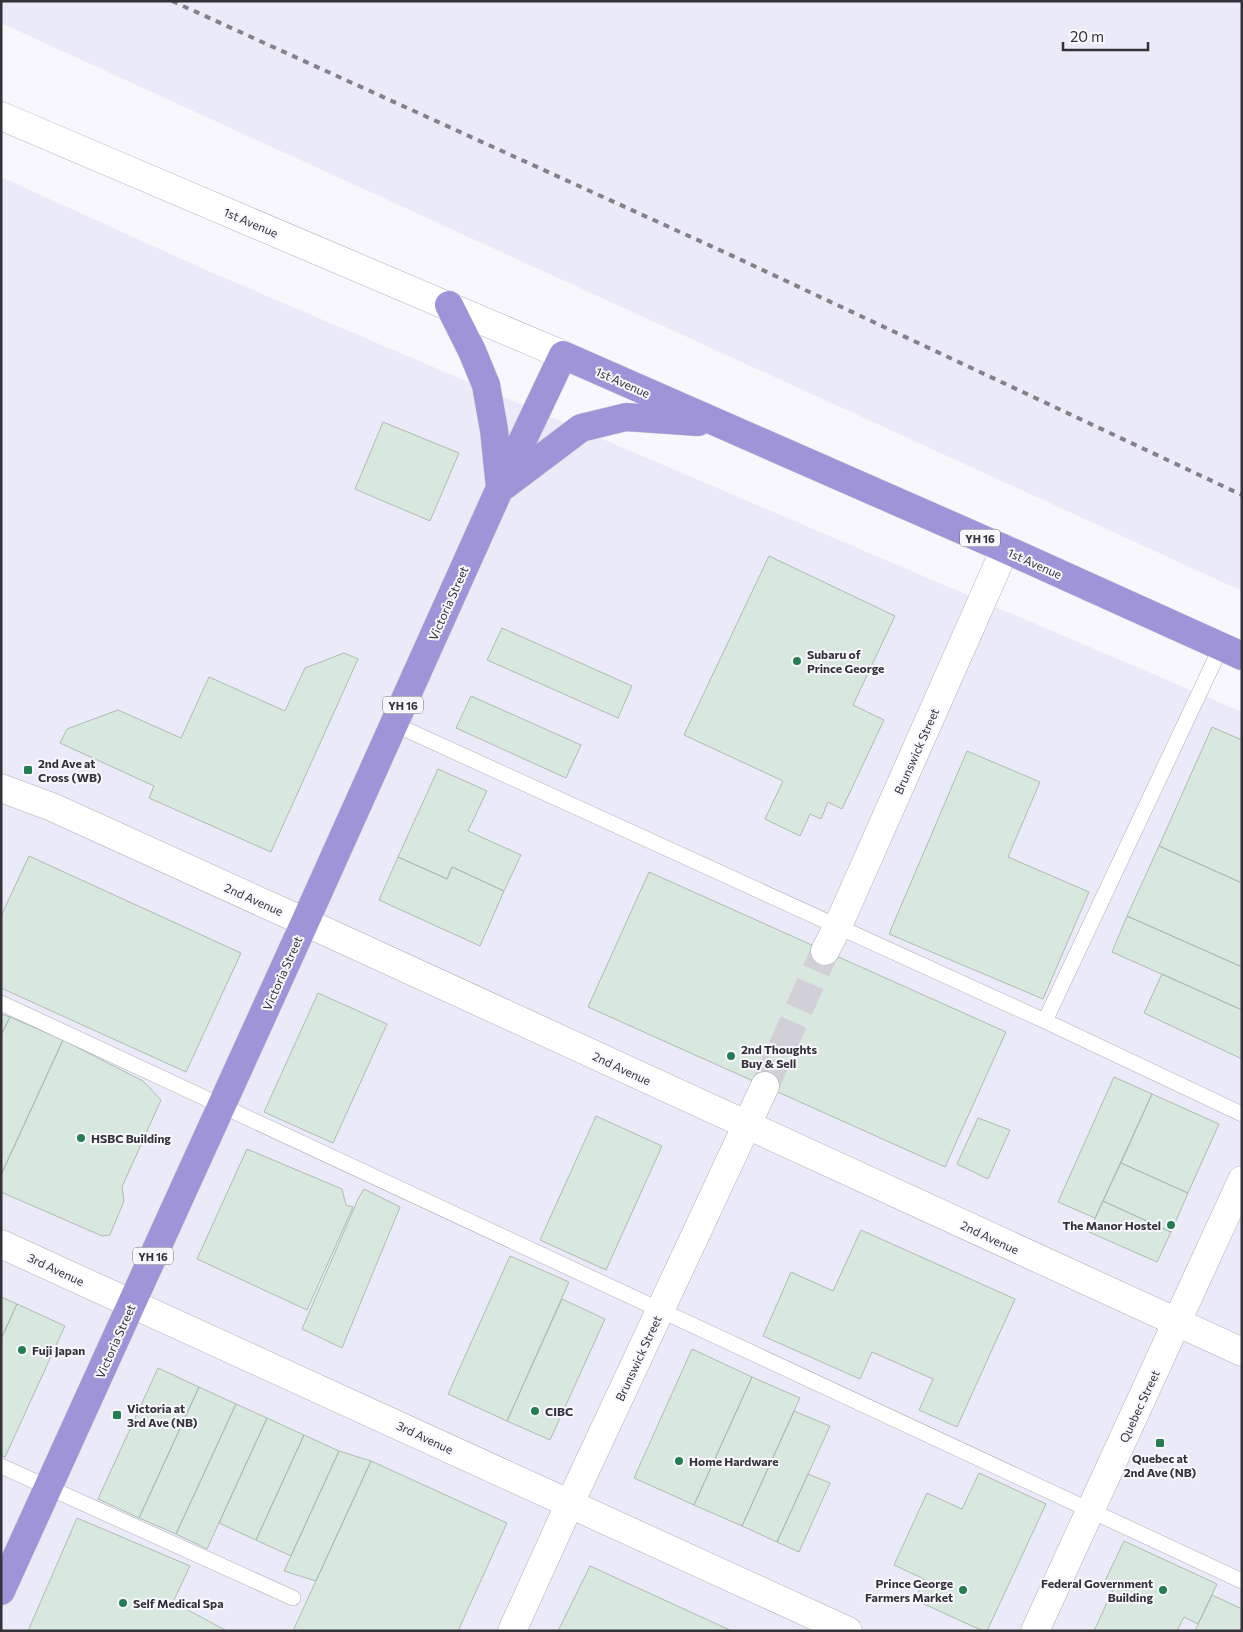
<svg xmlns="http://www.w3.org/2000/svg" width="1243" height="1632" viewBox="0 0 1243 1632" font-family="Commissioner,sans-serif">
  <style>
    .built { fill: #ebeaf8 }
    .building { fill: #d8e8de; stroke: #adbcb2 }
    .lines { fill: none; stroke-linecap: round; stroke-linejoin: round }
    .minor-tunnel { stroke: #d1d0d7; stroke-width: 28; stroke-dasharray: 28 14; stroke-linecap: butt }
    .service-casing { stroke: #aeadbc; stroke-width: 16 }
    .minor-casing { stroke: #aeadbc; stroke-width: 29 }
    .tertiary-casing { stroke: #aeadbc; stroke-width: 29 }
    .secondary-casing { stroke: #aeadbc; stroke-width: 29 }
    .trunk-casing { stroke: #d6d6d7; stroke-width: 29 }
    .service { stroke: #fff; stroke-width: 15 }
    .minor { stroke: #fff; stroke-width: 28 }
    .tertiary { stroke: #fff; stroke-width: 28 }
    .secondary { stroke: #fff; stroke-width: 28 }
    .trunk { stroke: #a094d8; stroke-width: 28 }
    .rail { stroke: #838289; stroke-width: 4; stroke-dasharray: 6 6; stroke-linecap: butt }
    .poi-dot { fill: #257e52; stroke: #f8f7fe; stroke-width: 2 }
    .labels { text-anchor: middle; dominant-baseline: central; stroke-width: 4; stroke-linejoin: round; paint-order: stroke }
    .shield { fill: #f8f7fe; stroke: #6e6d74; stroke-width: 1 }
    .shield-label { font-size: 11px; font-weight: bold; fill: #333239 }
    .street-label { font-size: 12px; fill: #333239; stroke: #f8f7fe }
    .poi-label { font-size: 12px; font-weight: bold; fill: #333239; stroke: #f8f7fe; text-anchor: start }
  </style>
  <rect width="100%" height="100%" fill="#f8f7fe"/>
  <path class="built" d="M1 1H1242V591L1 23Z
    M1 177 199 267 1242 712V1631H1Z"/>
  <path class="building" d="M383 422 459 453 430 521 355 489Z
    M769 556 895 616 853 705 884 720 842 809 828 802 821 819 810 814 800 836 765 819 783 781 684 735Z
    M502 628 632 686 618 718 487 660Z
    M344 653 358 659 271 852 149 798 154 786 60 743 67 729 118 710 181 738 209 677 285 711 305 668Z
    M471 696 581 745 566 778 456 728Z
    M1212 727 1242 740V883L1159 846Z
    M967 751 1040 782 1008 857 1089 892 1043 999 889 934Z
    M438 769 487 791 468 831 521 855 504 891 452 867 447 879 398 857Z
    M1159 846 1242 883V967L1127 916Z
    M29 856 241 953 186 1072 1 988V916Z
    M398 857 447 879 452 867 504 891 480 946 379 900Z
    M649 872 1006 1032 945 1167 588 1007Z
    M1127 916 1242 967V1010L1112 952Z
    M1162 974 1242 1010V1059L1144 1013Z
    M318 993 387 1024 333 1143 264 1112Z
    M1 1014 10 1017 1 1035Z
    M10 1017 63 1040 1 1175V1035Z
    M63 1040 143 1081 161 1100 122 1187 124 1201 110 1235 102 1236 1 1192V1175Z
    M1114 1077 1152 1094 1095 1218 1058 1202Z
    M1152 1094 1219 1124 1188 1193 1121 1163Z
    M596 1116 662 1146 606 1270 540 1240Z
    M978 1118 1010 1130 988 1179 957 1164Z
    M247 1149 342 1189 346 1205 353 1207 307 1310 197 1259Z
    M1121 1163 1188 1193 1171 1232 1103 1201Z
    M364 1189 400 1207 342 1348 302 1329 358 1199Z
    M1103 1201 1171 1232 1157 1262 1089 1232Z
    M861 1230 1015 1299 957 1427 919 1410 933 1379 872 1352 860 1379 763 1336 791 1272 833 1291Z
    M510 1256 569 1282 507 1421 448 1394Z
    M1 1297 17 1304 1 1339Z
    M562 1299 605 1319 550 1440 507 1421Z
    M17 1304 65 1326 5 1457 1 1455V1339Z
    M692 1349 752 1377 694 1505 634 1478Z
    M158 1368 199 1387 139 1518 98 1499Z
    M752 1377 800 1398 742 1526 694 1505Z
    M199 1387 236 1404 176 1534 139 1518Z
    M236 1404 267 1418 207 1549 176 1534Z
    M794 1411 830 1426 777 1542 742 1526Z
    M267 1418 304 1435 256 1540 219 1523Z
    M304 1435 339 1451 291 1556 256 1540Z
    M339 1451 371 1461 316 1581 284 1571Z
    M371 1461 507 1523 458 1631H293Z
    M979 1473 1046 1504 987 1631H983L915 1600 924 1579 894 1565 927 1493 962 1509Z
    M808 1474 830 1483 799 1552 777 1542Z
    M77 1518 190 1566 173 1602 227 1631H28Z
    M1124 1541 1217 1584 1198 1624 1184 1617 1177 1631H1094L1115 1585 1105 1581Z
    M590 1566 732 1631H558Z
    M1212 1595 1242 1609V1631H1195Z"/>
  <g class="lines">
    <path class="minor-tunnel" d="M765 1086 825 951"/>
    <defs>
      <path id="service" d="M394 724 1045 1021 1242 1114
        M1 1003 1242 1581
        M1045 1021 1221 647
        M1 1466 293 1598"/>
      <path id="minor" d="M825 951 838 926 1005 549
        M512 1631 570 1503 765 1086
        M1035 1631 1242 1180"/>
      <path id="tertiary" d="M1 1244 848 1631"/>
      <path id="secondary" d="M1 116 563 355
        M1 788 52 807 305 922 1242 1352"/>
      <path id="trunk" d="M449 305 472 351 486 385 494 430 500 488
        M504 486 581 428 626 417 698 422
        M1 1591 305 922 500 488 563 355 1005 549 1242 656"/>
    </defs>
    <use href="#service" class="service-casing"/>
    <use href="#minor" class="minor-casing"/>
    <use href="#tertiary" class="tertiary-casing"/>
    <use href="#secondary" class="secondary-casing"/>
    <use href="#trunk" class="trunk-casing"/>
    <use href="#service" class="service"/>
    <use href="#minor" class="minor"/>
    <use href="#tertiary" class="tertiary"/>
    <use href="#secondary" class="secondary"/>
    <use href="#trunk" class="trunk"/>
    <path class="rail" d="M172 1 735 257 1242 495"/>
  </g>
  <g class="poi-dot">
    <circle cx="797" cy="661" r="5"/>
    <rect x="23" y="765" width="10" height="10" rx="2.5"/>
    <circle cx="731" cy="1056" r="5"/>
    <circle cx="81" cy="1138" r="5"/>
    <circle cx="1171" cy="1225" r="5"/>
    <circle cx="22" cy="1350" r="5"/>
    <circle cx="535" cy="1411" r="5"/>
    <rect x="112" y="1410" width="10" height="10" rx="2.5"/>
    <rect x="1155" y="1438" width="10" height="10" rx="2.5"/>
    <circle cx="679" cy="1461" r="5"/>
    <circle cx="963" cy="1590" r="5"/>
    <circle cx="1163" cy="1590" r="5"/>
    <circle cx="123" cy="1603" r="5"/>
  </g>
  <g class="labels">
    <g class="shield">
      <rect x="960" y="529.5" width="40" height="17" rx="4"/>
      <rect x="383" y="696.5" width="40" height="17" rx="4"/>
      <rect x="133" y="1247.5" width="40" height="17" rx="4"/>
    </g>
    <g class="shield-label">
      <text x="980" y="538">YH 16</text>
      <text x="403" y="705">YH 16</text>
      <text x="153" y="1256">YH 16</text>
    </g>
    <g class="street-label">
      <text transform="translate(251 222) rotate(23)">1st Avenue</text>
      <text transform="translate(623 382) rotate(24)">1st Avenue</text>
      <text transform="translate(1035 563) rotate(24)">1st Avenue</text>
      <text transform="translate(448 603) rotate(-66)">Victoria Street</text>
      <text transform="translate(916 751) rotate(-66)">Brunswick Street</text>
      <text transform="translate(254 899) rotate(24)">2nd Avenue</text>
      <text transform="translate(282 973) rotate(-66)">Victoria Street</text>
      <text transform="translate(622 1068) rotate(25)">2nd Avenue</text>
      <text transform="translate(990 1237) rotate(25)">2nd Avenue</text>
      <text transform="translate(56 1269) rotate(25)">3rd Avenue</text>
      <text transform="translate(115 1341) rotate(-66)">Victoria Street</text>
      <text transform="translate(638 1358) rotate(-65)">Brunswick Street</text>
      <text transform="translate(1139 1406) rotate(-65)">Quebec Street</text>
      <text transform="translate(425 1437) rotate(25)">3rd Avenue</text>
    </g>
    <g class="poi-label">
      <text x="807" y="654">Subaru of<tspan x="807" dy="14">Prince George</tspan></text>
      <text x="38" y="763">2nd Ave at<tspan x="38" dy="14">Cross (WB)</tspan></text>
      <text x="741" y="1049">2nd Thoughts<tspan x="741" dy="14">Buy &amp; Sell</tspan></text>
      <text x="91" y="1138">HSBC Building</text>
      <text x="1161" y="1225" text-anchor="end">The Manor Hostel</text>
      <text x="32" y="1350">Fuji Japan</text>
      <text x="127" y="1408">Victoria at<tspan x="127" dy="14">3rd Ave (NB)</tspan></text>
      <text x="545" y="1411">CIBC</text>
      <text x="1160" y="1458" text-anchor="middle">Quebec at<tspan x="1160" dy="14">2nd Ave (NB)</tspan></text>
      <text x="689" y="1461">Home Hardware</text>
      <text x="953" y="1583" text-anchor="end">Prince George<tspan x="953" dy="14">Farmers Market</tspan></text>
      <text x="1153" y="1583" text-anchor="end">Federal Government<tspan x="1153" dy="14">Building</tspan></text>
      <text x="133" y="1603">Self Medical Spa</text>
    </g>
  </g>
  <rect width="1243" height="1632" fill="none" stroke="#333239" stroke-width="5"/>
  <path d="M1063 42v8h85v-8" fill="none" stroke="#333239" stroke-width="2.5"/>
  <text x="1070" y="42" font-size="15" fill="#333239" stroke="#f8f7fe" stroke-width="4" paint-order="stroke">20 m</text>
</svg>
